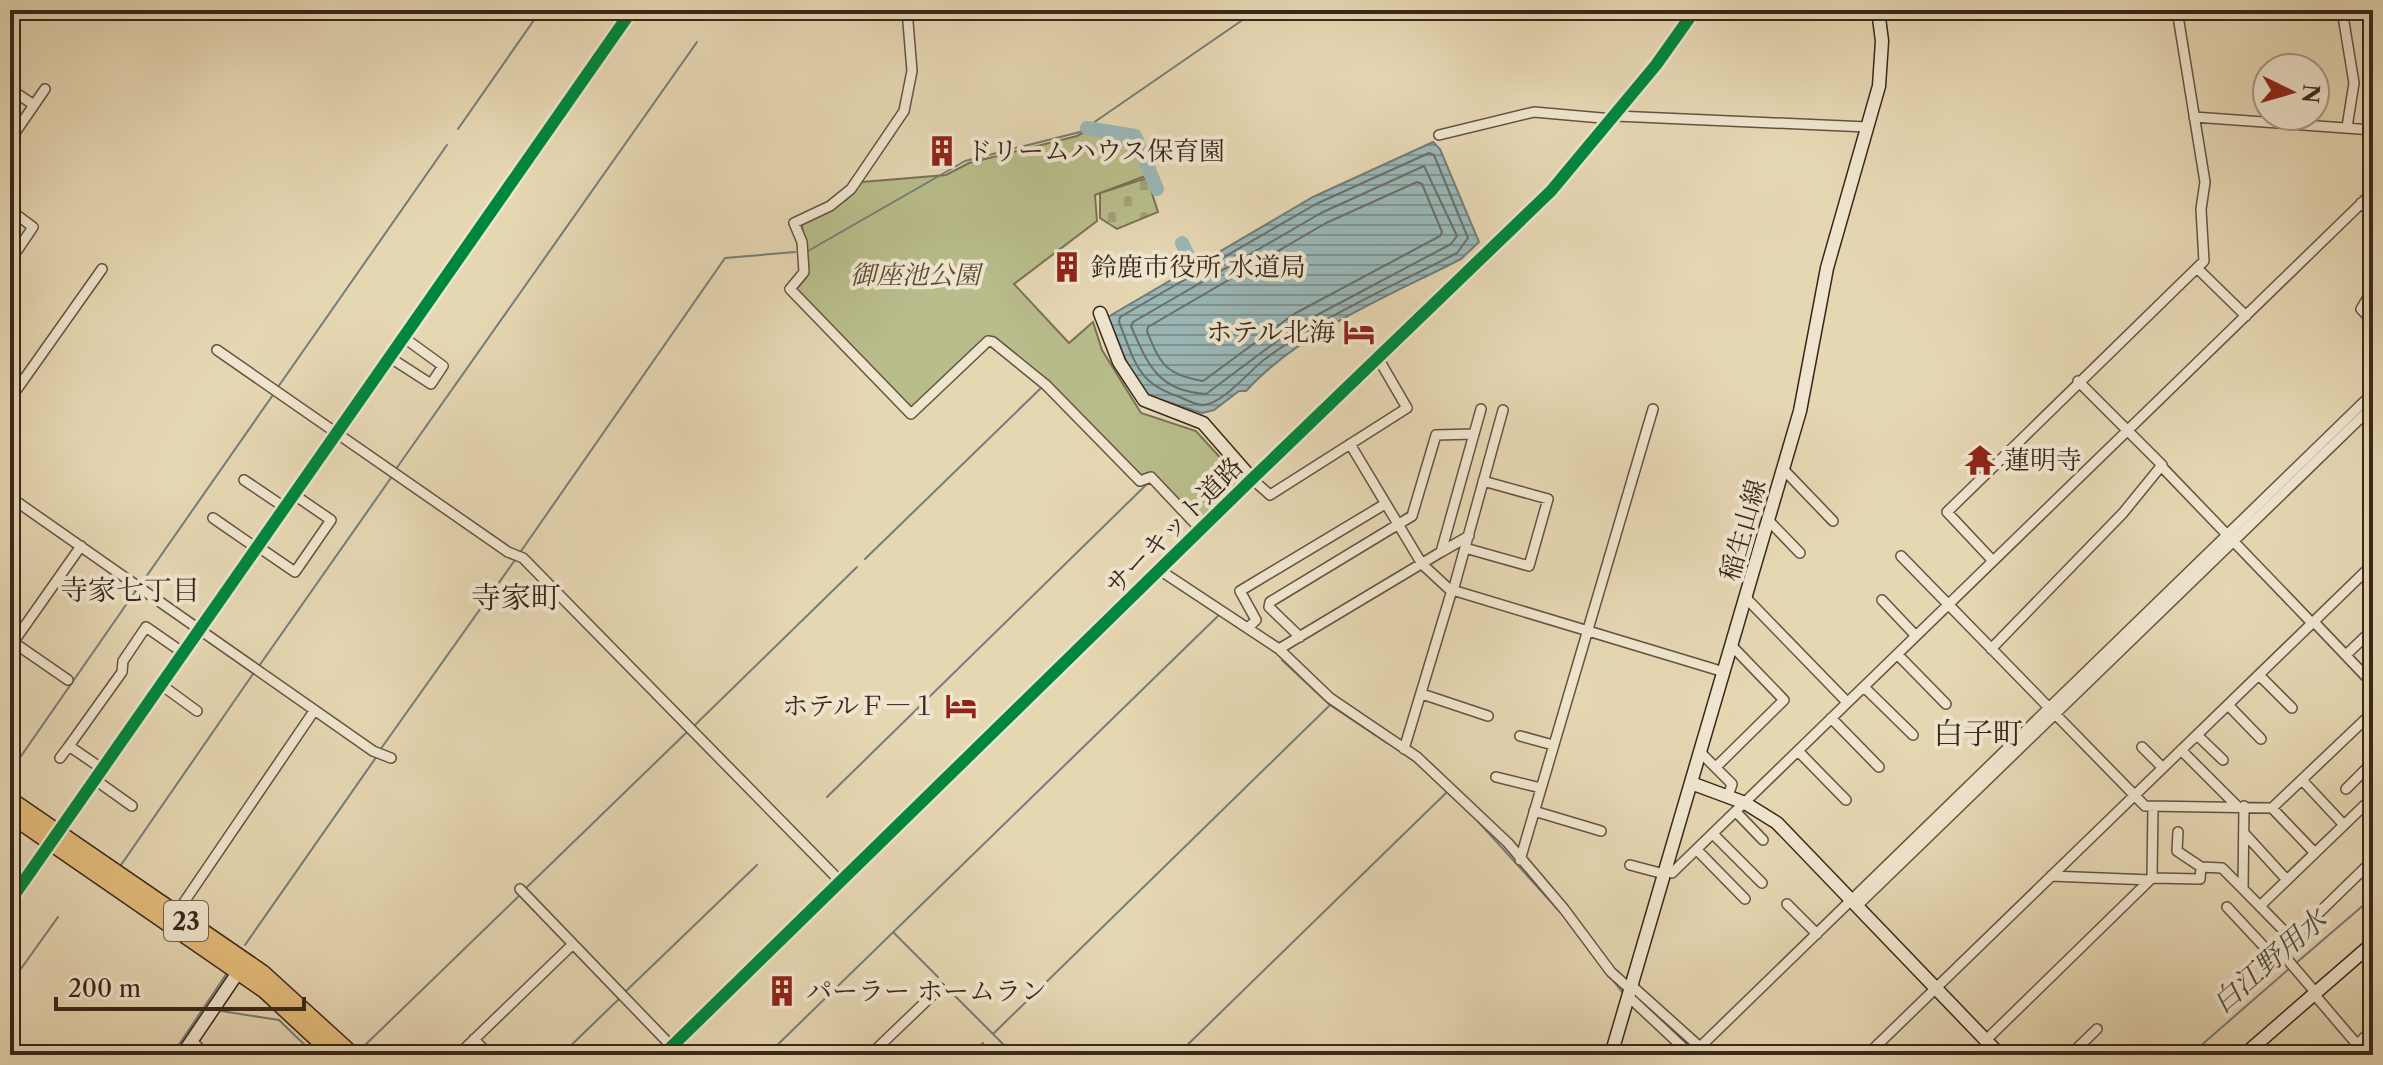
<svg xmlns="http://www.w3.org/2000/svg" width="2383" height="1065" viewBox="0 0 2383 1065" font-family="'Libre Caslon Text','Noto Serif JP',serif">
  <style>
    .cemetery { fill: url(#cemetery-stones); stroke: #787254; stroke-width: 2 }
    .green { fill: #b8bd8b; stroke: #787254; stroke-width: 2 }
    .water { fill: url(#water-rules); stroke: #737d79; stroke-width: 2 }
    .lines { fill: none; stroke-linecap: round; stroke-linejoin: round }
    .shore { stroke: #6a6f6a; stroke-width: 2 }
    .stream { stroke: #737d79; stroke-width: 2 }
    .river { stroke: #9ab7b7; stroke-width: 14 }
    .street-casing { stroke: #645342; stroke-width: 12 }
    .secondary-casing { stroke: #39271c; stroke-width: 15 }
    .highway-casing { stroke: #39271c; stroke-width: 19 }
    .street { stroke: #efe5ce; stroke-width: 9 }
    .secondary { stroke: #efe5ce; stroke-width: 12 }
    .highway { stroke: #e3bc7a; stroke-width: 16 }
    .cycleway-casing { stroke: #efe5ce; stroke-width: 17 }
    .cycleway { stroke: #00873e; stroke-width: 12 }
    .labels { text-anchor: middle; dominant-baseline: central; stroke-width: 8; stroke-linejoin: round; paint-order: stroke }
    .shield { fill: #efe5ce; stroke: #706051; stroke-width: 2 }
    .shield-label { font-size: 24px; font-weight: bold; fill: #39271c }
    .poi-label { font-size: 26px; fill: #39271c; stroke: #efe5ce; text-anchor: start }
    .park-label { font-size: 26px; font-style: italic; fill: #594c38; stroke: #efe5ce }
    .street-label { font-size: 26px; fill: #39271c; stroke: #efe5ce }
    .neighbourhood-label { font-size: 28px; fill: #39271c; stroke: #efe5ce }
    .water-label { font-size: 28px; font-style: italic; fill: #514b43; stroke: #efe5ce }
    .quarter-label { font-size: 30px; fill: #39271c; stroke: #efe5ce }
  </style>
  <defs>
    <pattern id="cemetery-stones" width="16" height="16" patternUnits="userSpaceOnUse" patternTransform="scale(2)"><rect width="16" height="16" fill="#b8bd8b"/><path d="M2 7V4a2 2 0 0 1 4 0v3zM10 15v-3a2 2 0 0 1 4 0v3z" fill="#9fa277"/></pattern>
    <pattern id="water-rules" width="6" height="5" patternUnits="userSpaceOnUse" patternTransform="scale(2)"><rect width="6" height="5" fill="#9ab7b7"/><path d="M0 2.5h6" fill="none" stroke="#7f9594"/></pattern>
  </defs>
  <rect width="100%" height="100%" fill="#e6d7b3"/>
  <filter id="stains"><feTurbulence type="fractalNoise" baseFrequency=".0025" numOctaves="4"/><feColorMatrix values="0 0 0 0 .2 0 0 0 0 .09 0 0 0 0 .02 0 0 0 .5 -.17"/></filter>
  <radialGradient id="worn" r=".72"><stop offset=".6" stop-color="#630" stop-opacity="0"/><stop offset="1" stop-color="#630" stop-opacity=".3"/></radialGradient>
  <path class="cemetery" d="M1147 178 1158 212 1117 229 1100 218V193Z"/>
  <path class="green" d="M1088 130 1092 134 1133 139 1148 175 1095 195 1097 221 1014 284 1069 343 1093 322 1102 350 1141 413 1196 431 1236 475 1237 483 1198 522 1152 474 1139 475 995 338 915 408 908 407 795 290 806 278 807 270 802 224 846 200 862 182 946 175 969 163 1077 136Z"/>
  <path class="water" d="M1433 142 1440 149 1479 242 1461 259C1391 295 1299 332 1246 391H1239L1214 410 1202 413 1149 396 1132 375 1108 317 1313 197Z"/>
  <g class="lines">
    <path class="shore" d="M1429 153 1434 155 1468 238 1457 253C1393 286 1323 316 1265 359 1251 369 1222 405 1203 405 1196 405 1186 400 1180 397 1136 383 1135 361 1119 322L1120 317 1316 204Z
      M1424 166 1457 236 1451 244 1300 324 1206 394C1158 391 1148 365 1131 326L1133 322 1321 213Z
      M1417 182 1422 184 1442 232 1440 236 1294 314 1203 381C1166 375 1160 364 1147 331L1148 327 1326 223Z"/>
    <path class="stream" d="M10 20 17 10
      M458 129 541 10
      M808 251 965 161 1080 132 1257 10
      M278 387 447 145
      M2325 446 2373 400
      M396 469 697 42
      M519 554 725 258 795 252
      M865 559 1042 387
      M141 584 275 392
      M1282 660 1330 705 1387 743
      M259 666 393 475
      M695 725 857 567
      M1397 749 1417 763
      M380 750 515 560
      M10 772 137 589
      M827 797 1147 484
      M1474 817 1561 913
      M121 865 255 671
      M525 889 687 732
      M1567 921 1622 992
      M894 933 938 977
      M245 945 377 756
      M2295 964 2373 897
      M1774 981 1850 908
      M10 984 58 917
      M949 990 1014 1055
      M625 992 757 865
      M221 1011 279 1020 315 1055
      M993 1034 1330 705
      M361 1049 521 894
      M172 1055 227 973
      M561 1055 621 997
      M767 1055 1219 615
      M971 1055 983 1043
      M1177 1055 1447 792
      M1698 1055 1703 1049
      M2190 1055 2290 968"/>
    <path class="river" d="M1087 128 1135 136 1157 189
      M1182 243 1193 267"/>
    <defs>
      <path id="street" d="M907 10 912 71 904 111 851 189 830 206 794 223 802 242 804 272 790 289 911 414 988 341 993 342 1046 385 1140 481 1151 477 1202 531
        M2342 10 2354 83 2347 127
        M10 89 34 105
        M1616 116 1867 127
        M2194 117 2373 130
        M1439 135 1534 112 1613 119
        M10 140 45 89
        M2361 203 2373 215
        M10 210 33 227 10 261
        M2197 268 2246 316
        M2373 289 2361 309 2373 322
        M217 350 508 552 523 558 841 882
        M389 357 431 384 443 366 403 337
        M10 399 102 269
        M1350 444 1422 564 1449 589 1724 672
        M2161 466 2312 623
        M1784 470 1833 521
        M1252 479 1270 495 1407 408 1378 358
        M244 480 284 507
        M10 497 373 751 391 758
        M213 518 255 547
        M1769 521 1800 553
        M257 546 295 572 331 520 293 494
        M1465 548 1529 566 1548 499 1483 481
        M1441 552 1469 536
        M1901 556 2145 806 2272 808 2315 853
        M1993 561 1947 512 2204 261 2201 209 2205 182 2177 10
        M1161 571 1279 649 1330 698 1417 757 1508 843 1564 909 1611 972 1630 989
        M2372 577 2373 578
        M1453 591 1503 410
        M1746 598 1847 702
        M1882 600 1916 636
        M2314 622 2373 684
        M1248 628 1256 620 1240 591 1385 504
        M1300 637 1269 607 1270 602 1412 516 1436 435 1474 434
        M13 642 68 680
        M10 647 81 546
        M1279 649 1441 552 1481 409
        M1991 649 2123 513 2162 465 2078 381
        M1898 655 1946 704
        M2346 655 2373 629
        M2259 675 2292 708
        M160 684 197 711
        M1864 687 1913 735
        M1422 694 1488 716
        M2228 705 2261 739
        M1831 718 1879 767
        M2197 735 2223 760
        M1520 736 1553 745
        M2142 747 2163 768
        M1404 749 1452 590
        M2181 750 2237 806
        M1798 751 1846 800
        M1700 752 1732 784 1728 796
        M60 758 69 746
        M1716 767 1784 700 1732 646
        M101 768 69 746 122 672 123 661 146 627 182 652
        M1496 777 1541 788
        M94 779 132 806
        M2302 780 2344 825
        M2346 789 2373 762
        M2244 806 2243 889 2292 939 2373 860
        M2272 808 2373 712
        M1534 811 1601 831
        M1736 812 1763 840
        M2178 832 2177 851 2201 867 2222 868 2243 889
        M2244 833 2287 880
        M1713 834 1762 883
        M1697 850 1745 899
        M1520 860 1653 409
        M1630 865 1664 874
        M1672 873 2373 192
        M2051 876 2150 880
        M2152 878 2200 879 2201 867
        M520 889 680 1055
        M10 901 632 10
        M1787 904 1817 934
        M1857 906 2373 406
        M2260 906 2373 797
        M2227 907 2269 952 2280 951
        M176 914 314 711
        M2292 939 2280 951 2316 993
        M10 966 11 967
        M1631 985 1700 1047 2373 393
        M2314 994 2366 1055
        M1628 996 1691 1055
        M474 1039 489 1055
        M1986 1040 2152 878 2153 807
        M192 1041 206 1055
        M458 1055 572 945
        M870 1055 940 988
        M1867 1055 2373 564
        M2070 1055 2097 1029
        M2346 1055 2373 1029"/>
      <path id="secondary" d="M1100 313 1119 362 1144 400 1203 423 1252 479
        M1691 783 1745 803 1777 823 2000 1055
        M182 1055 243 965
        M663 1055 1252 479 1551 191 1656 65 1695 10
        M1611 1055 1800 411 1827 268 1879 86 1882 41 1878 10
        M2244 1055 2373 943"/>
      <path id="highway" d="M10 800 262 973 352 1055
        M10 814 265 990 335 1055"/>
    </defs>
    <use href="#street" class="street-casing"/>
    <use href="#secondary" class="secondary-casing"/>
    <use href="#highway" class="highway-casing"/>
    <use href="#street" class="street"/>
    <use href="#secondary" class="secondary"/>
    <use href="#highway" class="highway"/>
    <defs>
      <path id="cycleway" d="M10 901 632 10
        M663 1055 1252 479 1551 191 1656 65 1695 10"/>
    </defs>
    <use href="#cycleway" class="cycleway-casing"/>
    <use href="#cycleway" class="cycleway"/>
  </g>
  <defs>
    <symbol id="building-bare" viewBox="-9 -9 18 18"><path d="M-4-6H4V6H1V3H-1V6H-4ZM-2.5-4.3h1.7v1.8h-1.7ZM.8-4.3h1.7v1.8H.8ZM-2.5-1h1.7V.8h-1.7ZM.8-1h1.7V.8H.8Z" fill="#8f2418" stroke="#efe5ce" stroke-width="2.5" paint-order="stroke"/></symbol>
    <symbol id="hotel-bare" viewBox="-9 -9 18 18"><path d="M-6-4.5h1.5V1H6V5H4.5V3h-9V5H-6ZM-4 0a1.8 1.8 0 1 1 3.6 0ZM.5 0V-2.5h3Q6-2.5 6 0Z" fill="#8f2418" stroke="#efe5ce" stroke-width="2.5" paint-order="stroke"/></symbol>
    <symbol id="temple-bare" viewBox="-9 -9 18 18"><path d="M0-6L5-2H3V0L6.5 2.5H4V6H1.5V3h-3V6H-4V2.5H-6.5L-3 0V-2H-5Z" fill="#8f2418" stroke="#efe5ce" stroke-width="2.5" paint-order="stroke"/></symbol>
  </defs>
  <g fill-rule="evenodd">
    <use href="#building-bare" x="920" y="129" width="44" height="44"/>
    <use href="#building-bare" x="1045" y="245" width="44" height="44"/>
    <use href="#hotel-bare" x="1337" y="310" width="44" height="44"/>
    <use href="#temple-bare" x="1958" y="438" width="44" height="44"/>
    <use href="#hotel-bare" x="939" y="684" width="44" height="44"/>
    <use href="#building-bare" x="760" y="969" width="44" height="44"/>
  </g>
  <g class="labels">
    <rect class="shield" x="164" y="901" width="44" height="40" rx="6"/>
    <g class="shield-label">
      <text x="186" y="921">23</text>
    </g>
    <g class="poi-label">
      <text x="966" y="151">ドリームハウス保育園</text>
      <text x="1091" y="267">鈴鹿市役所 水道局</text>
      <text x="1335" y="332" text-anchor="end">ホテル北海</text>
      <text x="2004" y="460">蓮明寺</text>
      <text x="937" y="706" text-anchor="end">ホテルＦ―１</text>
      <text x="806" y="991">パーラー ホームラン</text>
    </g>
    <g class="park-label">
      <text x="915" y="275">御座池公園</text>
    </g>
    <g class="street-label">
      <text transform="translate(1174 526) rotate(-45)">サーキット道路</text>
      <text transform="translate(1743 530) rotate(-74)">稲生山線</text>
    </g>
    <g class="neighbourhood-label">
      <text x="130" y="590">寺家七丁目</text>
    </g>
    <g class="water-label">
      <text transform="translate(2269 961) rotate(-41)">白江野用水</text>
    </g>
    <g class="quarter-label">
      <text x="516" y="597">寺家町</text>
      <text x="1978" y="733">白子町</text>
    </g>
  </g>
  <rect width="2383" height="1065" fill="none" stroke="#e6d7b3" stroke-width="40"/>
  <rect x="12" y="12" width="2359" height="1041" fill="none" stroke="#39271c" stroke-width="4"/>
  <rect x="20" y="20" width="2343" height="1025" fill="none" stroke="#39271c" stroke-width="2"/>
  <g transform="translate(2291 92) rotate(95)"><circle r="38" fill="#efe5ce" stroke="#a69987" stroke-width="2"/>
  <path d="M0-6L14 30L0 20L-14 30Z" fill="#8f2418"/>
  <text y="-12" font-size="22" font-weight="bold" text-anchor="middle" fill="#39271c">N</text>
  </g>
  <path d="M56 997v12h248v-12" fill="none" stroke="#39271c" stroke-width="4"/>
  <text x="68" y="997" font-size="24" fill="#39271c" stroke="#efe5ce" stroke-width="6" paint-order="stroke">200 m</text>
  <rect width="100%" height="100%" filter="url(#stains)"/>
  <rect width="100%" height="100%" fill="url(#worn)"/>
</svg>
